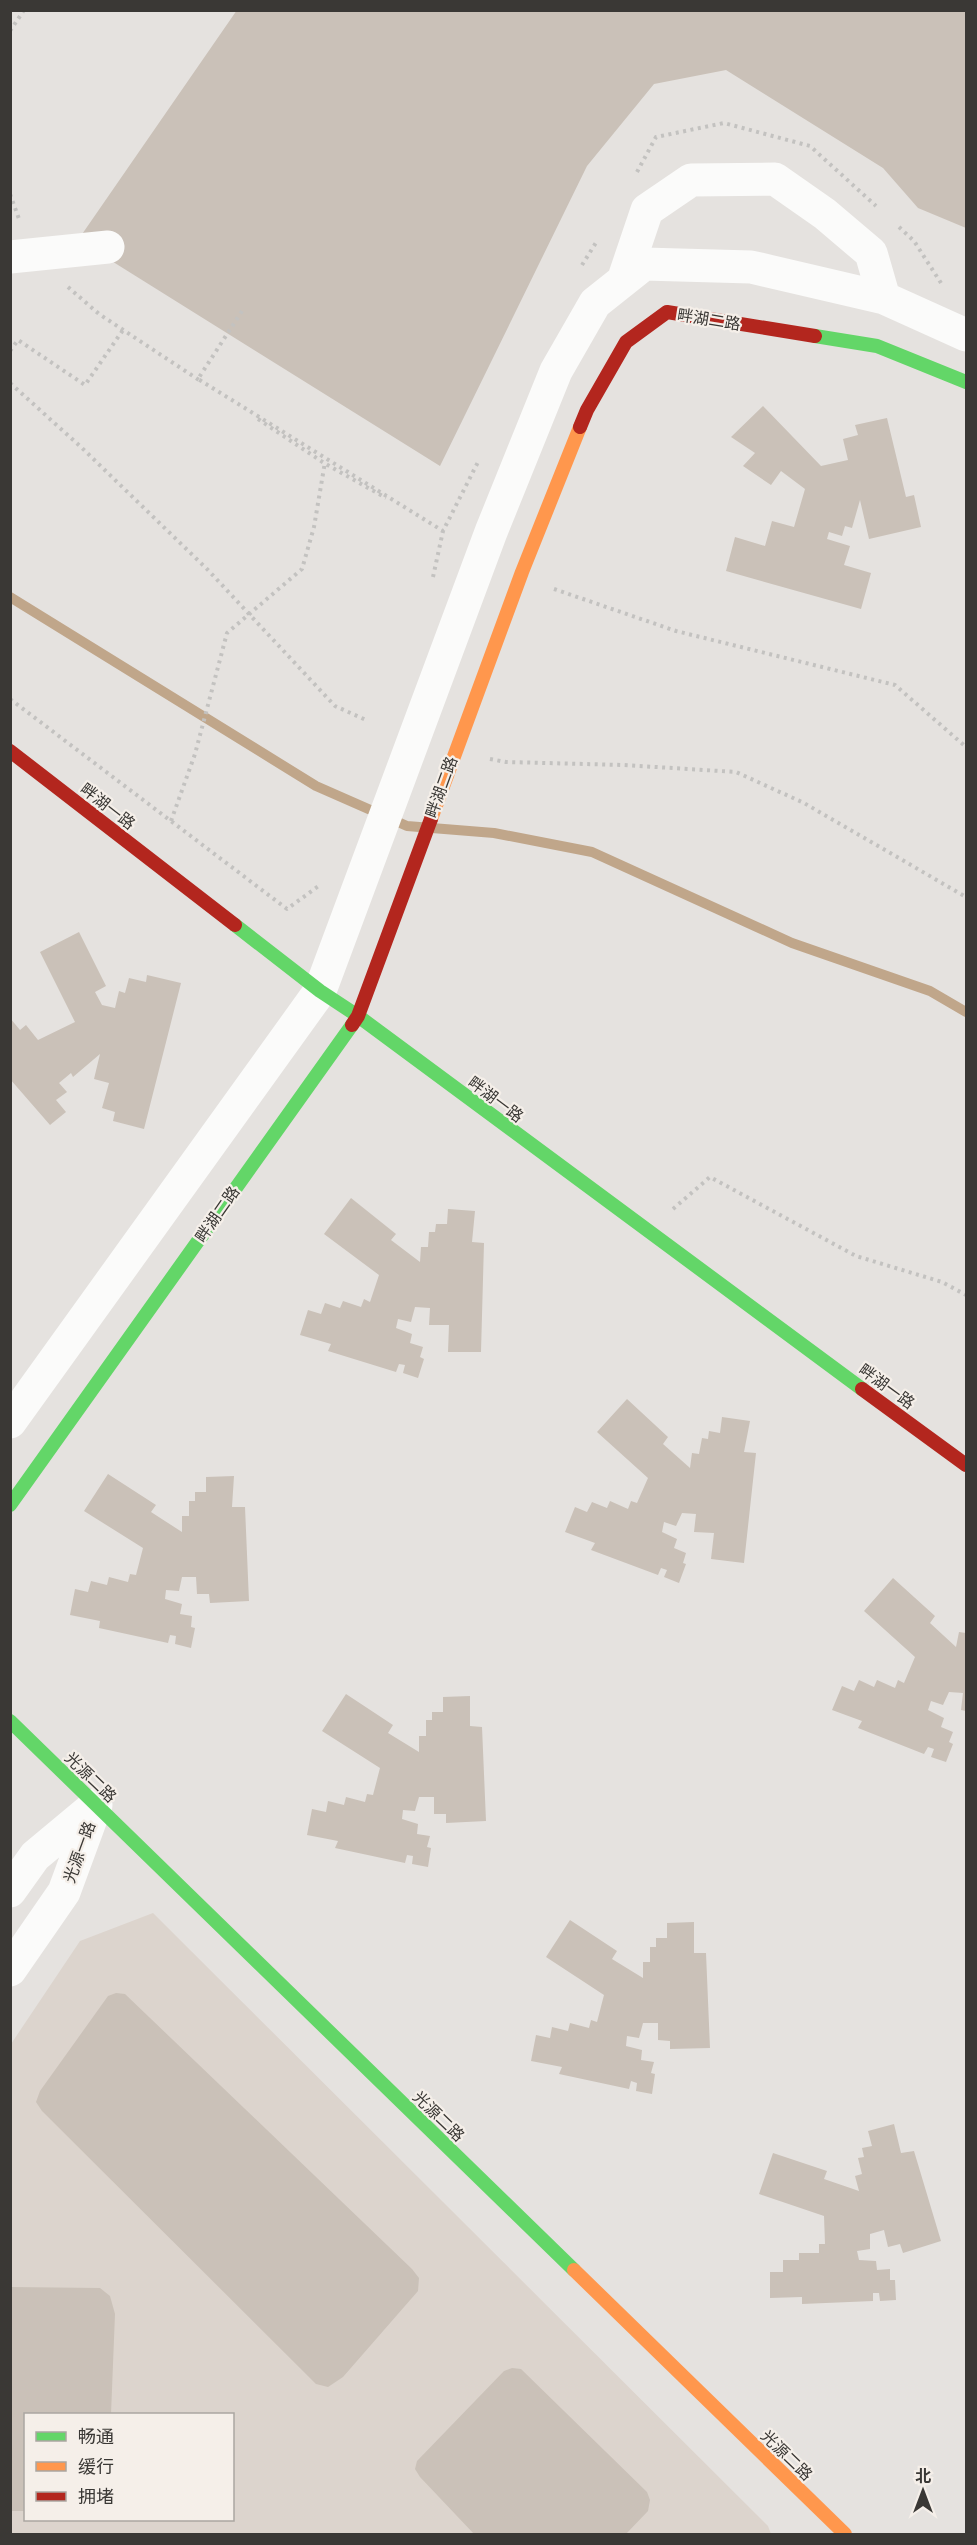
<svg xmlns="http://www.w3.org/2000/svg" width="977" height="2545" viewBox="0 0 977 2545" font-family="'Noto Serif','Noto Sans SC',serif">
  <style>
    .built { fill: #dcd4cd; fill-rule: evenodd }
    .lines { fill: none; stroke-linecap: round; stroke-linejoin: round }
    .stream { stroke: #c0a68a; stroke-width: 10 }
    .building { fill: #cac1b8 }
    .path { stroke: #c3c2c0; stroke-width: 4; stroke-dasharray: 3 4.5; stroke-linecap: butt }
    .street { stroke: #fbfbfa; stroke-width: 33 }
    .fast { stroke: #63d668; stroke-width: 14 }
    .slow { stroke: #ff974d; stroke-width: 14 }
    .jam { stroke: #b3261e; stroke-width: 14 }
    .labels { text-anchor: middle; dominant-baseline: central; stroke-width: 4.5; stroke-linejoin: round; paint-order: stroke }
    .street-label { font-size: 16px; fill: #3a3835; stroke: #f5efe9 }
  </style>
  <rect width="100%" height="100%" fill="#e5e2df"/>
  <path class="built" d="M153 1913 768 2526 771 2534H11V2044L80 1941ZM26 2414H232V2520H26Z"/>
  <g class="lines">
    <path class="stream" d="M10 597 316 786 407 826 494 833 592 852 792 943 930 991 966 1012"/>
  </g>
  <path class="building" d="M237 10H966V228L918 208 883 168 726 70 654 84 587 166 440 466 78 240Z
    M763 406 821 466 848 460 843 439 858 435 855 425 887 418 906 497 914 495 921 527 869 539 860 500 852 528 845 526 842 536 829 532 827 539 850 546 844 565 871 573 861 609 726 571 735 537 765 546 772 521 794 527 805 489 781 471 771 485 743 466 755 453 731 437Z
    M79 932 106 986 95 992 102 1005 115 1008 119 991 125 993 129 978 146 982 147 975 181 983 144 1129 113 1121 115 1112 102 1108 109 1083 94 1079 100 1054 73 1077 71 1073 59 1083 67 1092 56 1100 66 1112 50 1125 10 1079V1018L20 1030 26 1025 38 1040 75 1022 40 952Z
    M351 1198 396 1234 391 1240 420 1262 421 1247H428L429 1232H435L436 1224H447L448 1209 475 1211 472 1242 484 1243 481 1352H448L449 1325H429L430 1308 415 1307 411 1322 398 1319 396 1328 412 1334 410 1343 423 1347 420 1357 424 1359 418 1378 403 1373 405 1365 399 1364 396 1372 328 1351 331 1344 300 1335 308 1310 321 1314 325 1303 340 1308 343 1301 361 1307 364 1299 370 1302 379 1275 324 1234Z
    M627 1399 668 1437 663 1444 690 1468 692 1453 699 1454 702 1438 708 1439 709 1431 720 1433 722 1417 750 1421 744 1452 756 1453 744 1563 711 1559 714 1533 694 1532 696 1514 682 1513 676 1526 664 1522 662 1532 677 1539 674 1548 686 1553 683 1563 686 1564 679 1583 664 1577 667 1570 661 1568 658 1575 591 1550 595 1543 565 1532 575 1507 587 1512 592 1502 607 1508 610 1501 628 1509 631 1501 637 1503 648 1478 597 1432Z
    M108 1474 156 1505 151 1512 182 1532V1516H189V1501H195V1492H206V1477L234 1476 232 1507H245L249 1601 210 1603 209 1594H197L196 1577H182L179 1591 166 1590 165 1599 182 1604 180 1614 192 1616 191 1627 195 1628 191 1648 175 1644 176 1636 170 1635 168 1643 99 1628 100 1621 70 1615 75 1589 88 1592 91 1581 107 1585 109 1577 128 1582 130 1574 136 1575 143 1548 84 1511Z
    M893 1578 935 1616 930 1623 956 1647 959 1632 966 1633V1711L961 1710 963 1693 949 1692 943 1705 931 1701 928 1710 944 1718 941 1727 953 1732 949 1742 953 1744 946 1762 931 1757 934 1749 928 1747 924 1754 858 1728 862 1721 832 1710 842 1686 854 1691 859 1680 874 1687 877 1680 895 1688 898 1680 904 1683 915 1657 864 1611Z
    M346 1694 393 1725 388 1733 419 1752V1736H426V1720H432V1712H443V1697L470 1696V1726L482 1727 486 1821 446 1823V1814H434V1797H419L415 1811 403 1810 402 1819 418 1824 417 1834 430 1836 427 1847 431 1848 428 1867 412 1864 413 1856 407 1855 405 1863 335 1848 338 1841 307 1835 312 1809 326 1812 328 1801 344 1805 346 1797 365 1802 367 1794 373 1795 380 1768 322 1731Z
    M570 1920 617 1951 612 1959 643 1978V1962H650V1947H656V1938H667V1923L694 1922V1953H706L710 2048 670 2049V2041L658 2040V2023H643L639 2038 627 2036 626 2046 642 2050 641 2060 654 2062 651 2073 655 2074 652 2094 636 2091 637 2083 631 2081 629 2089 559 2074 562 2067 531 2061 536 2035 550 2038 552 2027 568 2031 570 2023 589 2028 591 2020 597 2022 604 1995 546 1957Z
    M116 1993 125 1994 412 2269 419 2278 418 2291 343 2377 328 2387 316 2384 42 2111 36 2102 40 2091 108 1996Z
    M894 2124 901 2153 914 2151 941 2241 903 2253 900 2244 888 2247 884 2230 870 2234V2249L857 2251 859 2260 876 2261 877 2270 890 2269V2280H895L896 2300 880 2301 879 2293H873V2301L802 2304V2297L770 2298V2272H783V2260H799V2253H819V2244H825L824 2216 759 2194 773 2153 827 2171 824 2179 859 2191 855 2176 862 2174 858 2158 864 2157 862 2148 872 2146 868 2131Z
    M10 2287 100 2288 110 2296 115 2314 111 2414H26V2511H10Z
    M512 2368 521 2369 647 2492 650 2500 648 2511 626 2534H474L420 2477 415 2469 417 2461 504 2371Z"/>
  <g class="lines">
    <path class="path" d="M10 31 24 10
      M637 172 656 137 724 123 810 146 876 206
      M10 194 19 219
      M899 227 914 241 941 283
      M582 265 597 241
      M68 287 99 314 199 380
      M242 311 198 379 443 531 479 460
      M10 351 18 340 85 385 123 330
      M10 383 81 447 207 569 335 706 366 720
      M258 419 324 463 386 498
      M433 577 443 531
      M554 589 676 631 895 685 966 747
      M10 699 287 909 320 885
      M490 759 506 762 624 765 736 772 804 803 966 897
      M171 821 195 754 227 633 302 569 314 527 325 462
      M673 1209 710 1177 856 1256 942 1282 966 1295"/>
    <path class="street" d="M10 257 108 247
      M623 281 647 210 691 180 775 179 825 214 871 253 884 298
      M10 1422 320 991 491 532 556 371 595 303 644 264 751 267 884 298 966 335
      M10 1891 35 1856 95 1806
      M10 1970 64 1892 96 1805"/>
    <path class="fast" d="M815 336 877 346 966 382
      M235 925 320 991 358 1016 862 1389
      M10 1505 352 1025
      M10 1721 574 2270"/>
    <path class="slow" d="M431 819 522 572 580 427
      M574 2270 845 2534"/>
    <path class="jam" d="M580 427 587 410 626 342 667 312 815 336
      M10 751 235 925
      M352 1025 358 1016 431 819
      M862 1389 966 1465"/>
  </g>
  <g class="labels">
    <g class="street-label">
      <text transform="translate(709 319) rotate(9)">畔湖二路</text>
      <text transform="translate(441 787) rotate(-70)">畔湖二路</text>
      <text transform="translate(108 806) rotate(38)">畔湖一路</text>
      <text transform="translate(496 1099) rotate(37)">畔湖一路</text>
      <text transform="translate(217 1214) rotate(-55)">畔湖二路</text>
      <text transform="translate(887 1386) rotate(36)">畔湖一路</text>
      <text transform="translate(91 1777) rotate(44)">光源二路</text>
      <text transform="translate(79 1852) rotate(-70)">光源一路</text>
      <text transform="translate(439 2116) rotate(44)">光源二路</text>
      <text transform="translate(787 2455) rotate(44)">光源二路</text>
    </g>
  </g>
  <rect width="977" height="2545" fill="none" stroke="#3a3835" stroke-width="24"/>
  <rect x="24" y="2413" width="210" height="108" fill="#f5efe9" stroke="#aaa6a1" stroke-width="1.5"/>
  <rect x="36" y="2432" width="30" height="9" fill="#63d668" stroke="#aaa6a1" stroke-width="1.5"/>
  <text x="78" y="2443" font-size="18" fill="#3a3835">畅通</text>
  <rect x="36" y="2462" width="30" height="9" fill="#ff974d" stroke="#aaa6a1" stroke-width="1.5"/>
  <text x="78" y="2473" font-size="18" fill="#3a3835">缓行</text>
  <rect x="36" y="2492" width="30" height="9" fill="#b3261e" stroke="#aaa6a1" stroke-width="1.5"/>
  <text x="78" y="2503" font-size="18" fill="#3a3835">拥堵</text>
  <g transform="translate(923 2491)" stroke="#f5efe9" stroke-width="4.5" paint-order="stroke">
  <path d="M0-4.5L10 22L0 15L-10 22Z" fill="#3a3835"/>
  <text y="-9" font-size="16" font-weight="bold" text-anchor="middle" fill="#3a3835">北</text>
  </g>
</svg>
